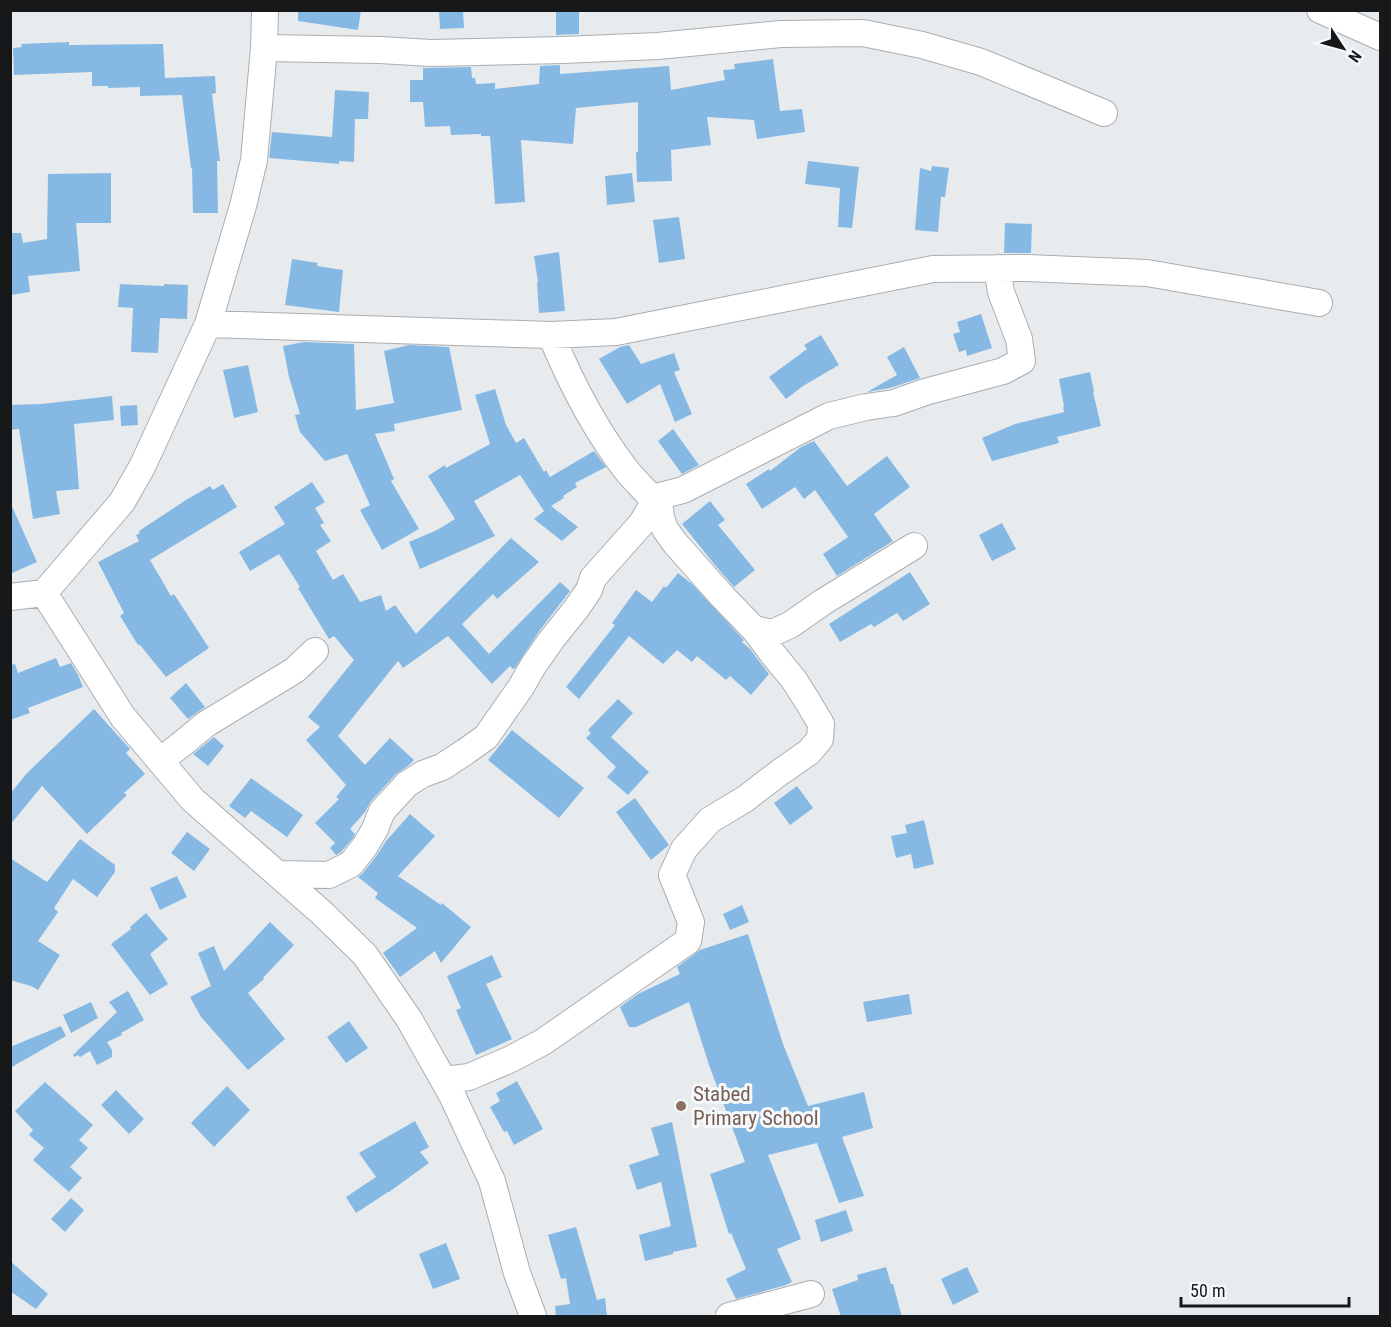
<svg xmlns="http://www.w3.org/2000/svg" width="1391" height="1327" viewBox="0 0 1391 1327" font-family="'Roboto Condensed',sans-serif">
  <style>
    .building { fill: #85b9e3 }
    .lines { fill: none; stroke-linecap: round; stroke-linejoin: round }
    .street-casing { stroke: #abaeb0; stroke-width: 28 }
    .street { stroke: #fff; stroke-width: 26 }
    .education-dot { fill: #8d6e63; stroke: #f6f9fb; stroke-width: 2 }
    .labels { text-anchor: middle; dominant-baseline: central; stroke-width: 6; stroke-linejoin: round; paint-order: stroke }
    .education-label { font-size: 21px; fill: #785e54; stroke: #f6f9fb; text-anchor: start }
  </style>
  <rect width="100%" height="100%" fill="#e8ebee"/>
  <path class="building" d="M298 10H361L358 30 298 21Z
    M439 10H463L464 28 440 29Z
    M556 10H579V34L556 35Z
    M69 42V45L163 44 165 78 215 76 216 93 212 94 220 161H217L218 213H193L192 168H191L182 95 140 96V87L108 88V86H92V72L14 75 13 48 22 47 21 44Z
    M773 59 780 111 802 109 805 132 757 139 754 120 707 117 711 145 671 150 672 181 637 182 636 152H638V102L576 108 573 144 521 140 525 202 495 204 490 136H481V134L451 135 450 126 425 127 423 102H410V80H423V68L471 67 472 78H475L476 84 495 83V89L539 84 540 66 560 65V74L669 66 671 90 725 80 723 70 735 69 734 64Z
    M335 90 369 92 368 119H355L354 162 339 161V164L269 158 272 132 332 137Z
    M808 161 859 167 852 228 838 227 840 188 805 184Z
    M932 166 949 168 945 197H941L938 232 915 230 920 168 931 171Z
    M111 173V223H76L80 271 28 276 30 292 10 295V233H21L23 243 47 239 48 174Z
    M632 173 635 202 607 205 605 176Z
    M679 217 685 259 659 263 653 220Z
    M1005 223 1032 224 1031 253H1004Z
    M559 252 565 311 539 313 537 282H538L534 256Z
    M292 259 318 263 317 266 343 270 339 312 285 305Z
    M120 284 164 286V284L188 285 187 319 160 318 158 353 131 352 133 308 118 307Z
    M981 314 992 348 967 356 966 350 959 352 953 334 960 332 957 322Z
    M821 335 839 365 803 386 786 399 769 377 807 349 804 345Z
    M304 342 354 344 356 410 394 403 384 351 409 345 449 347 462 410 394 424 395 431 375 434 394 479 391 481 419 529 382 550 360 510 370 505 347 454 325 461 300 432 295 415 300 414 289 377 283 346Z
    M629 345 641 364 674 353 680 370 674 372 692 414 675 422 660 384 627 404 599 359 620 347Z
    M904 347 920 378 890 388 867 392 897 375 887 357Z
    M248 365 258 412 234 418 223 370Z
    M1090 372 1094 392H1093L1101 426 1057 437 1059 443 992 461 982 438 1015 424 1064 412 1063 407H1064L1059 379Z
    M495 389 506 425 516 443 524 438 544 472 546 470 550 477 594 451 606 467 575 483 577 487 563 496 564 498 551 506 578 527 562 541 534 519 544 511 520 475 474 501 495 536 420 569 409 542 437 530 455 519 428 476 445 465 446 468 490 444 475 395Z
    M112 396 114 420 74 424 79 489 56 491 60 514 33 519 19 429 10 430V405L41 404Z
    M137 405 138 425 121 426 120 406Z
    M673 429 699 465 682 474 658 441Z
    M814 441 847 486 887 456 910 487 874 514 893 541 837 576 823 554 848 537 815 490 804 499 795 487 762 509 746 484 769 469 770 471 801 447Z
    M312 482 325 502 315 508 324 523 320 525 331 541 316 551 333 580 343 574 360 602 381 595 386 611 395 605 416 634 511 538 539 562 497 599 493 594 462 624 489 654 560 582 570 591 540 630 515 668 513 669 510 666 492 684 448 636 403 668 398 661 338 736 365 765 390 738 414 760 408 766 396 774 371 801 365 812 350 829 355 834 353 838 341 852 336 855 330 848 335 843 315 823 339 799 336 797 346 785 306 740 320 727 308 717 354 660 334 636 329 639 298 588 300 587 279 554 250 571 239 552 285 524 274 507Z
    M223 484 237 507 150 560 171 596 174 594 209 648 166 677 140 645H138L120 616 124 613 98 562 139 541 136 535 140 533 139 531 186 500 210 486 213 490Z
    M710 501 725 520 718 525 755 570 734 587 714 564 682 524Z
    M10 502 37 562 10 574Z
    M1002 523 1016 549 992 561 979 535Z
    M910 572 930 604 903 621 897 613 874 627 871 624 840 642 829 624Z
    M678 573 692 584 743 639 744 640 742 642 750 649 769 674 751 695 730 676 726 680 697 656 692 662 677 650 663 664 629 636 579 699 566 687 615 625 612 623 636 590 652 602 664 586 666 588Z
    M56 658 60 667 71 663 78 675 83 687 28 708 30 713 10 720V665L15 664 18 673Z
    M186 683 205 707 188 719 170 698Z
    M618 699 633 713 611 737 649 772 628 795 607 777 616 767 586 738 591 733 588 730Z
    M94 709 130 749 126 753 145 774 124 793 127 795 87 834 42 786 10 825V794L27 773Z
    M512 730 584 788 559 818 488 760Z
    M214 737 224 746 208 766 193 754Z
    M251 778 303 815 287 837 251 811 245 818 229 806Z
    M797 786 813 808 790 825 774 803Z
    M635 798 669 845 651 860 616 812Z
    M410 814 435 836 398 876 441 905 442 903 471 927 441 963 435 951 400 977 383 953 417 928 375 898 378 893 358 877 363 873 377 855 386 841Z
    M924 820 934 864 914 869 911 854 896 858 891 836 907 833 905 825Z
    M187 832 210 849 194 871 171 853Z
    M80 839 115 865V872L97 897 73 879 54 908 58 912 38 941 60 955 38 990 31 986 10 980V858L47 882Z
    M177 876 187 897 160 910 150 888Z
    M742 905 749 922 730 930 723 914Z
    M146 913 168 939 150 954 168 984 150 995 111 944 131 929 130 927Z
    M270 922 294 945 263 978 264 979 248 993 285 1039 248 1070 201 1017 190 997 211 986 198 953 214 946 224 971Z
    M748 934 783 1044 808 1106 864 1092 873 1128 842 1137 864 1196 839 1203 817 1143 768 1155 801 1239 777 1249 792 1282 786 1285 736 1299 726 1279 746 1269 731 1233 729 1234 710 1174 745 1162 709 1065 689 1002 636 1027H629L620 1007 638 994 680 974 677 967 700 950Z
    M492 955 502 977 486 984 512 1039 476 1055 456 1010 461 1008 447 976Z
    M128 991 144 1020 121 1033 122 1035 107 1042 112 1050V1057L97 1065 90 1051 80 1057 78 1055 75 1057 73 1055 117 1012 109 1002Z
    M909 994 912 1014 867 1022 863 1002Z
    M91 1002 98 1018 71 1033 63 1015Z
    M349 1021 368 1048 346 1063 327 1037Z
    M61 1026 66 1036 10 1068V1047Z
    M517 1081 543 1129 514 1145 507 1131 504 1132 490 1107 500 1101 496 1093Z
    M45 1082 93 1125 79 1140 88 1148 70 1167 82 1178 69 1192 33 1160 44 1148 29 1135 33 1130 15 1111Z
    M227 1086 250 1110 214 1147 191 1123Z
    M116 1090 144 1119 129 1134 101 1105Z
    M415 1121 429 1147 420 1152 429 1163 389 1192H388L356 1213 346 1197 376 1177 359 1153Z
    M672 1122 697 1247 673 1252V1254L645 1261 639 1235 671 1226 661 1182 637 1190 629 1165 659 1155 651 1128Z
    M71 1198 84 1210 65 1232 51 1219Z
    M846 1210 853 1231 821 1242 815 1220Z
    M576 1227 597 1300 605 1298 607 1317H556L555 1306 570 1304 566 1278 561 1279 548 1235Z
    M446 1243 460 1279 433 1289 419 1254Z
    M10 1261 48 1294 36 1309 10 1291Z
    M886 1267 891 1284H893L902 1317H841L832 1289 858 1280 857 1275Z
    M967 1267 979 1292 953 1305 941 1279Z"/>
  <g class="lines">
    <defs>
      <path id="street" d="M1320 10 1380 37
        M264 48 380 50 431 53 563 50 658 46 781 34 863 33 922 45 981 62 1104 113
        M208 324 551 335 616 332 933 269 1027 268 1147 273 1319 303
        M551 335C571 383 595 430 627 471 635 481 644 489 652 498L683 490 829 416 866 407 894 403 925 392 1003 371 1022 361 1019 339 1001 292 997 268
        M44 593 122 502 142 467 208 324 243 206 254 160 264 48 265 10
        M10 597 44 593 123 717 193 800 322 913 365 955 409 1019 452 1095 492 1181 517 1273 533 1316
        M160 761 183 743 206 724 295 670 315 651
        M278 874 329 875 351 864 365 846 375 829 382 811 407 784 423 774 442 767 465 752 486 737 521 687 533 666 552 639 576 609 589 590 593 578 642 523 651 507 652 498 660 508 661 518 665 529 675 543 722 596 754 629 772 633 790 625 823 602 914 546
        M444 1080 469 1077 511 1059 543 1042 688 941 691 922 672 875 684 849 710 820 745 799 779 773 809 752 820 739 821 724 808 702 794 680 772 653 754 629
        M729 1316 811 1294"/>
    </defs>
    <use href="#street" class="street-casing"/>
    <use href="#street" class="street"/>
  </g>
  <circle class="education-dot" cx="681" cy="1106" r="6"/>
  <g class="labels">
    <g class="education-label">
      <text x="693" y="1094">Stabed<tspan x="693" dy="24">Primary School</tspan></text>
    </g>
  </g>
  <rect width="1391" height="1327" fill="none" stroke="#171819" stroke-width="24"/>
  <g transform="translate(1343 48) rotate(126)" stroke="#f6f9fb" stroke-width="4.5" paint-order="stroke">
  <path d="M0-4.5L10 22L0 15L-10 22Z" fill="#171819"/>
  <text y="-9" font-size="16" font-weight="bold" text-anchor="middle" fill="#171819">N</text>
  </g>
  <path d="M1181 1297v9h168v-9" fill="none" stroke="#171819" stroke-width="3"/>
  <text x="1190" y="1297" font-size="18" fill="#171819" stroke="#f6f9fb" stroke-width="4.5" paint-order="stroke">50 m</text>
</svg>
